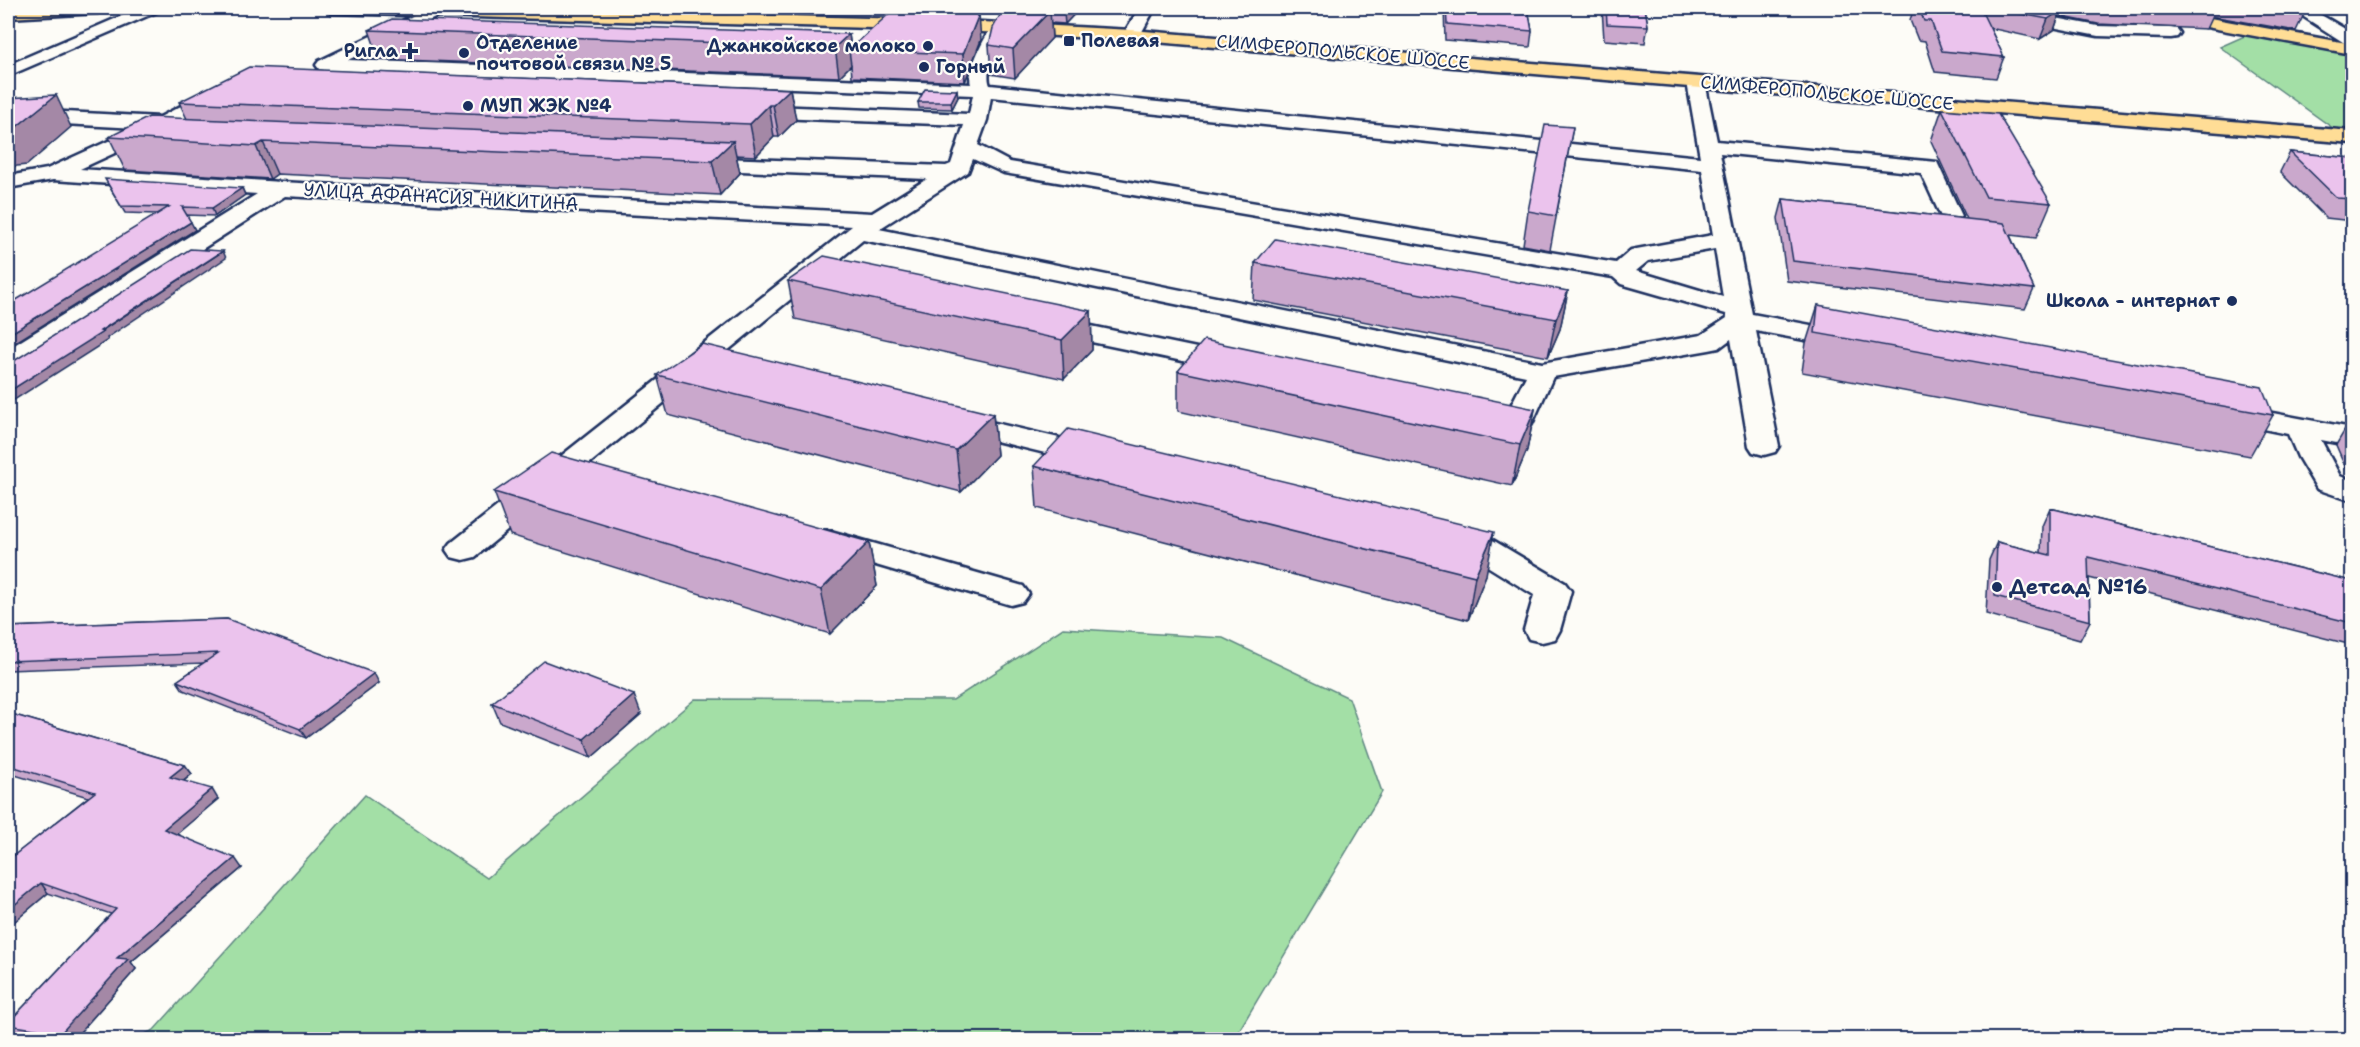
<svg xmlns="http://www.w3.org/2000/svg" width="2360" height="1047" viewBox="0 0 2360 1047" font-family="'Shantell Sans',sans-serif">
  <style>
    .green { fill: #a3dfa6; stroke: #5f8782; stroke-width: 1.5 }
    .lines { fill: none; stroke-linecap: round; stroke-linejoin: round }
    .minor-casing { stroke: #1b2f5e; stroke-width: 5 }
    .major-casing { stroke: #1b2f5e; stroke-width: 5 }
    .minor { fill: #fdfcf7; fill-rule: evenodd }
    .major { fill: #ffdd96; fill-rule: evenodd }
    .wall { fill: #caa8cc; stroke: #1b2f5e; stroke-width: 1.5 }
    .shaded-wall { fill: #a488a6; stroke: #1b2f5e; stroke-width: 1.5 }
    .building { fill: #ebc3ed; stroke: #1b2f5e; stroke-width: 1.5 }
    .poi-dot { fill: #1b2f5e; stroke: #fdfcf7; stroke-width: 2 }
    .labels { text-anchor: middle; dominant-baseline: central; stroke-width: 4.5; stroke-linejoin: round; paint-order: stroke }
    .far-poi-label { font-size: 18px; font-weight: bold; fill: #1b2f5e; stroke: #fdfcf7; text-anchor: start }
    .far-street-label { font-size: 18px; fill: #1b2f5e; stroke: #fdfcf7 }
    .poi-label { font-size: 21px; font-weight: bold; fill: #1b2f5e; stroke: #fdfcf7; text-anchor: start }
  </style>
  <rect width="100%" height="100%" fill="#fdfcf7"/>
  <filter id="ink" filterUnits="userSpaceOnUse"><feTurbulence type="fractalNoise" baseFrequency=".0167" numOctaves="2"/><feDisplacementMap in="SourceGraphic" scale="12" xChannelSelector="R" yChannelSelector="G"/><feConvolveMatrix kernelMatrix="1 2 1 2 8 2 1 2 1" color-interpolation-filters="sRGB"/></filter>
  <g filter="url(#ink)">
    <path class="green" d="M2249 34 2352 54V133L2337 131 2220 47Z
      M1063 628 1223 638 1349 698 1382 792 1234 1039H134L154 1030 365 795 487 878 695 699 953 700Z"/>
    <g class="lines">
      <defs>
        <path id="minor" d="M140 8H161L159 11 8 76V65Z
          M429 8H441L443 11 441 14 348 60 971 84C966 73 988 25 999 22L1007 27C1001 42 983 69 990 85L1700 157 1687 82 1689 78H1703L1705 82 1717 141 1937 162 1962 216 1959 221 1951 223 1943 221 1921 173 1720 153 1752 314 1853 333 1863 335 1867 341 1863 347 1853 349 1756 331 1779 446 1775 452 1764 455 1753 452 1749 446 1731 339 1719 348 1709 350 1553 377 1532 424 1528 430 1517 433 1481 425 1476 419 1481 413 1491 410 1507 413 1526 376 863 240 475 557 463 560 451 557 446 550 451 543 852 226 285 196 18 367 8 369V349L257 194 53 180 8 188V176L47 169 137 128 8 121V109L160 117 217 87H231L233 91 231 95 171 127 80 169 281 182 872 213 927 179 692 169 684 168 681 163 684 158 692 157 946 166 951 164 964 125 750 117 743 115 740 111 743 107 750 105 969 114 973 95 325 70 319 69 316 65 319 61ZM991 97 1702 170 1713 235 1631 250 1616 263 1010 162 978 145 987 120ZM973 159 1004 173 1613 277 1621 284 1726 314 1727 318 1701 335 1542 363 879 229 968 172ZM1715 249 1723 297 1636 271 1648 261Z
          M621 8H639L648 16 640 21 634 19Z
          M735 8H752L738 22H726L724 18Z
          M956 8H972L956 29H944L942 25Z
          M1139 8H1155L1138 39H1126L1123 35Z
          M1972 8H2003L2098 26 2171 28 2177 29 2180 33 2177 37 2171 38 2098 36 1980 13Z
          M2290 8H2309L2352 33V45L2346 44Z
          M1048 317 1235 356 1245 358 1249 364 1245 370 1235 372 1039 331 1035 325 1039 319Z
          M2225 404 2352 428V446L2321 440 2340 476 2352 481V501L2317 489 2298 457 2288 434 2215 419 2210 413 2215 407Z
          M952 413 1106 449 1110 456 1106 463 1095 465 942 428 937 422 942 416Z
          M1449 529 1491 539 1565 583 1571 591 1560 630 1555 639 1542 642 1529 639 1524 630 1534 595 1468 554 1437 546 1432 539 1437 532Z
          M827 530 1023 586 1029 594 1023 602 1011 605 815 547 810 540 815 533Z"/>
        <path id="major" d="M8 8H106L98 13 8 18Z
          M323 8H490L944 20 1132 30 2352 131V143L1132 40 944 30 331 13Z
          M2123 8H2155L2352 44V54L2131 13Z"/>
      </defs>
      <use href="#minor" class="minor-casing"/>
      <use href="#major" class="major-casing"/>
      <use href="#minor" class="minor"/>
      <use href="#major" class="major"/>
    </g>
    <path class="wall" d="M904 8H944L943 9Z
      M1005 8H1114L1112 13 1080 12V8L1065 24 1051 23 1052 38 1015 78 991 74 989 45Z
      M1444 8H1528L1532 31 1530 47 1445 40Z
      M1602 8H1645L1648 26 1645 43 1604 40Z
      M1914 8H2306L2305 12 2296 31 2212 16 2206 29 2098 24 2059 16 2054 30 2040 39 1990 28 2004 57 1996 78 1935 72 1925 41 1918 40 1910 20Z
      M369 30 849 34 851 48 981 40 965 82 852 77 851 65 839 77 379 59Z
      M790 89 796 120 779 137H774L756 156 736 155 740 173 720 195 277 174 270 179 125 170 109 137 187 119 179 102Z
      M957 90 958 97 952 109 919 108 918 102Z
      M1942 109 2051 203 2036 238 2010 235 2034 289 2025 309 1787 281 1778 218 1783 199 1967 219 1931 141Z
      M1573 127 1550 250 1523 245 1528 211Z
      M2290 152 2352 158V221L2326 218 2280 172Z
      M109 186 242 188 245 195 215 216 186 215 195 230 157 214 125 213Z
      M1255 263 1568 291 1560 329 1548 357 1253 300Z
      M788 281 1091 311 1092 350 1064 379 795 319Z
      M1818 305 2273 415 2250 456 1802 372 1806 343Z
      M1178 371 1535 409 1527 450 1512 486 1178 411Z
      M657 375 993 414 997 455 961 492 668 415Z
      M2352 418V475H2349L2336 445Z
      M1034 466 1486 575 1468 620 1037 508Z
      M494 492 869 542 877 586 830 634 510 535Z
      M2050 508 2352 581V645L2089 578 2090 621 2080 640 1986 614 1989 560 1997 542 2041 553 2042 526Z
      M227 619 379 683 306 738 183 690 177 681 203 663 8 670V627Z
      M492 703 641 714 591 758 500 722Z
      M8 713 185 765 192 774 184 781 218 799 176 834 242 868 131 962 136 969 73 1040H47L14 1035 8 1027V1023L111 914 48 893 8 927V860L88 797 8 773Z"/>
    <path class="shaded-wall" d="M1069 8H1080L1065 24 1064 13Z
      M2061 10 2054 30 2040 39 2048 19Z
      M1050 11 1052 38 1015 78 1013 49Z
      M979 14 981 40 965 82 963 54Z
      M849 34 851 50H849L851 65 839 77 835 47Z
      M790 89 796 120 779 137 773 105Z
      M957 90 958 97 952 109 951 102Z
      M56 95 71 127 27 165 8 167V133Z
      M769 105 774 137 756 156 750 124Z
      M733 141 740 173 720 195 712 161Z
      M263 142 277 174 270 179 256 146Z
      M242 188 245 195 215 216 212 208Z
      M191 222 195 230 8 347V335Z
      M223 251 226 258 107 338 108 340 8 404V392Z
      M1568 291 1560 329 1548 357 1556 319Z
      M1091 311 1092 350 1064 379 1062 340Z
      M1535 409 1527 450 1512 486 1520 445Z
      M993 414 997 455 961 492 956 450Z
      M1494 532 1486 575 1468 620 1475 576Z
      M869 542 877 586 830 634 821 590Z
      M374 673 379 683 306 738 300 729Z
      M634 695 641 714 591 758 584 739Z
      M185 765 192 774 177 786 170 777Z
      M212 789 218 799 171 839 164 829Z
      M235 858 242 868 131 962 136 969 73 1040H67L61 1033 117 958Z
      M41 883 48 893 8 927V910Z"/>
    <path class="building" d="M1004 8 1050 11 1013 49 989 45 993 28Z
      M1004 8H1069L1064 13 1051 12 1050 11Z
      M1446 8H1528L1532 31 1447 24Z
      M1606 8H1645L1648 26 1607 24Z
      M1919 8H1980L2004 57 1942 51 1931 21H1924Z
      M1990 8H2046L2061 10 2048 19Z
      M2166 8H2202L2215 10Z
      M2282 8H2306L2305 12Z
      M891 12 979 14 963 54 849 50Z
      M392 19 849 34 835 47 369 30Z
      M249 67 790 89 773 105H769L750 124 179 102Z
      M925 89 957 90 951 102H918Z
      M56 95 10 132 8 133V98Z
      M1942 109 1998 114 2051 203 1986 197Z
      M149 117 733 141 712 161 263 142 256 146 109 137Z
      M1545 125 1573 127 1556 216 1528 211Z
      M2290 152 2352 158V199L2337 198Z
      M105 179 242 188 212 208 182 207 191 222 8 335V305L169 207 121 206Z
      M1783 199 2004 223 2034 289 1793 261Z
      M1275 239 1568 291 1556 319 1255 263Z
      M190 249 223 251 100 331 103 332 8 392V362L14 361Z
      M824 256 1091 311 1062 340 788 281Z
      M1818 305 2262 387 2273 415 1815 333Z
      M1204 340 1535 409 1520 445 1178 371Z
      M702 344 993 414 956 450 657 375Z
      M1068 429 1494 532 1475 576 1034 466Z
      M551 453 869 542 821 590 494 492Z
      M2050 508 2352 581V623L2088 557 2090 621 1995 596 1997 542 2050 555Z
      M227 619 374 673 300 729 177 681 218 653 8 661V627Z
      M544 661 634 695 584 739 492 703Z
      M8 713 185 765 170 777 212 789 164 829 235 858 117 958 128 959 61 1033 8 1025V1023L116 909 41 883 8 910V860L95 792 8 765Z"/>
  </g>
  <g class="poi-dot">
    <rect x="1063" y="35" width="12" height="12" rx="3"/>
    <circle cx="928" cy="46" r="6"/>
    <path d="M407 42h6v6h6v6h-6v6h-6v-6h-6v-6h6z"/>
    <circle cx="464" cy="53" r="6"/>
    <circle cx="924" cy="67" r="6"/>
    <circle cx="468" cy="106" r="6"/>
    <circle cx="2232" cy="301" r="6"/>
    <circle cx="1997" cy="587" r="6"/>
  </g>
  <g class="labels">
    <g class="far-poi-label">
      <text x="1081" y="41">Полевая</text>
      <text x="476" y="43">Отделение<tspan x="476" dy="21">почтовой связи № 5</tspan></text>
      <text x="916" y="46" text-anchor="end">Джанкойское молоко</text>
      <text x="398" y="51" text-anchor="end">Ригла</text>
      <text x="936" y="67">Горный</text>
      <text x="480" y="106">МУП ЖЭК №4</text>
      <text x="2220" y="301" text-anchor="end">Школа - интернат</text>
    </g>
    <g class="far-street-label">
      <text transform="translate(1343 52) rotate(5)">СИМФЕРОПОЛЬСКОЕ ШОССЕ</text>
      <text transform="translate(1827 93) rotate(5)">СИМФЕРОПОЛЬСКОЕ ШОССЕ</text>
      <text transform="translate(441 197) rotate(3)">УЛИЦА АФАНАСИЯ НИКИТИНА</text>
    </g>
    <g class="poi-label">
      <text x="2009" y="587">Детсад №16</text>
    </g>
  </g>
  <rect width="2360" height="1047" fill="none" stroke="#fdfcf7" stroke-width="30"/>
  <rect x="15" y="15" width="2330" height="1017" fill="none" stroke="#1b2f5e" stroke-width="2" filter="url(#ink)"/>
</svg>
